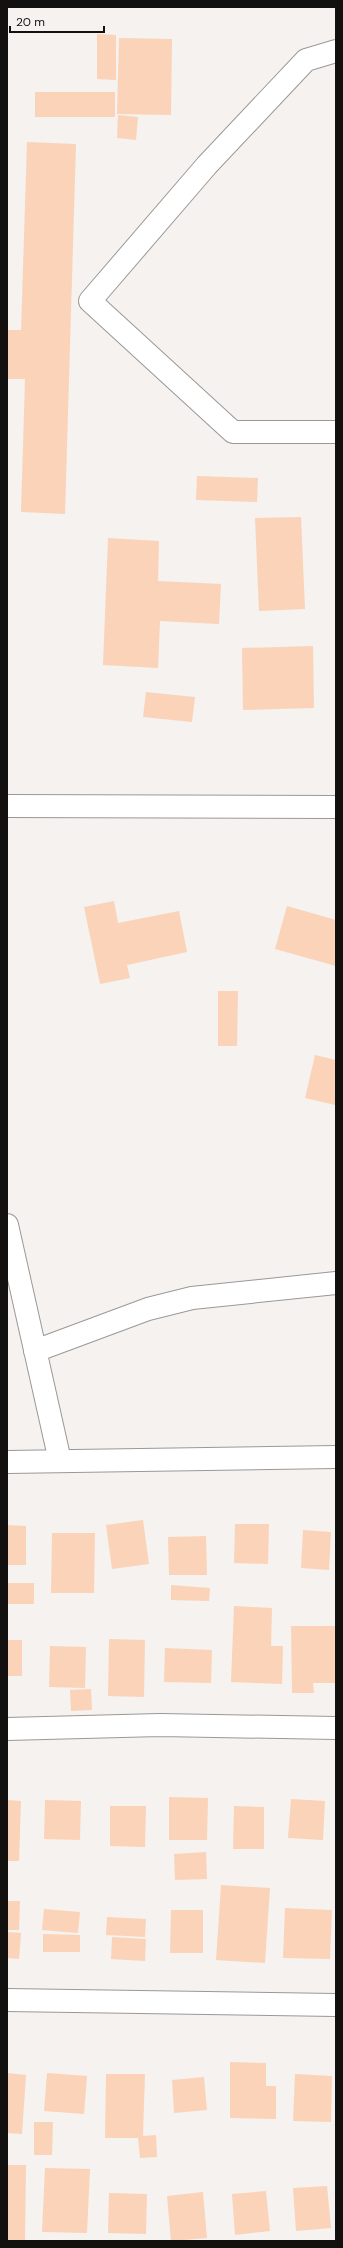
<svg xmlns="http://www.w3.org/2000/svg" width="343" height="2248" viewBox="0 0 343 2248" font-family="'DM Sans',sans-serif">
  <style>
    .building { fill: #fbd3b8 }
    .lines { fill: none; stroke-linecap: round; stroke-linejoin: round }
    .street-casing { stroke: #9b9896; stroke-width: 24 }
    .street { stroke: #fff; stroke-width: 22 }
  </style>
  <rect width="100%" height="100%" fill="#f5f2ef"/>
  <path class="building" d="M97 34 116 35V80L97 79Z
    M119 38 172 39 171 115 117 114Z
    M35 92H115V117H35Z
    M118 115 138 117 136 140 117 138Z
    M27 142 76 144 65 514 21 512 25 379H7V330H21Z
    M197 476 258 478 257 502 196 500Z
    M301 517 305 609 259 611 255 518Z
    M108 538 159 541 158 581 221 584 219 624 160 621 158 668 103 665Z
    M313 646 314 708 243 710 242 648Z
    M146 692 195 697 192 722 143 717Z
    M114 901 118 923 179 911 187 952 127 965 130 978 100 984 84 907Z
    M287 906 336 920V966L275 949Z
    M218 991H238L237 1046H218Z
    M315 1055 336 1060 335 1105 305 1098Z
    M143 1520 149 1564 112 1569 106 1525Z
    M235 1524H269L268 1564 234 1563Z
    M7 1525 26 1526V1565H7Z
    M303 1530 331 1532 329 1570 301 1568Z
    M52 1533H95L94 1593H51Z
    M206 1536 207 1575H169L168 1537Z
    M7 1583H34V1604H7Z
    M171 1585 210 1588 209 1601 171 1600Z
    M234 1606 272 1608 271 1646H283L282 1684 231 1682Z
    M291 1626H336V1683H313L314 1693H292Z
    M109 1639 145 1640 144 1697 108 1696Z
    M7 1640H22V1676H7Z
    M50 1646 86 1647 85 1688 49 1687Z
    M165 1648 212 1650 211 1683 164 1682Z
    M91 1689 92 1710 71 1711 70 1690Z
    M169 1797 208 1798 207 1840H169Z
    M291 1799 325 1801 323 1840 288 1838Z
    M7 1800 21 1801 19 1861H7Z
    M45 1800 81 1801 80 1840 44 1839Z
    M110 1806H146L145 1847 110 1846Z
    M234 1806 264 1807V1849H233Z
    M206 1852 207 1879 175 1880 174 1854Z
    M221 1885 270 1888 265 1963 216 1960Z
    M7 1901H20L19 1930H7Z
    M285 1908 332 1910 330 1959 283 1958Z
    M44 1909 80 1912 78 1933 42 1930Z
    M171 1910H203V1953H170Z
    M107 1917 146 1919 145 1937 106 1935Z
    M7 1932 21 1933 19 1959 7 1958Z
    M43 1934 80 1935V1952H43Z
    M112 1937 146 1939 145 1961 111 1959Z
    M230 2062 266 2063V2086H276V2119L230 2118Z
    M7 2073 26 2075 22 2134 7 2133Z
    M47 2073 87 2076 84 2114 44 2111Z
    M106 2074H145L143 2136 156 2135 157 2157 140 2158 138 2138H105Z
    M295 2074 332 2076 331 2122 293 2121Z
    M204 2077 207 2110 174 2113 172 2080Z
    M34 2122H53L52 2155H34Z
    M7 2165H26L25 2240H7Z
    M45 2168 90 2169 87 2233 42 2232Z
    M327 2186 331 2228 296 2231 293 2188Z
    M266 2191 270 2231 235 2235 232 2194Z
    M203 2192 207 2238 171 2241 167 2196Z
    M109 2193 147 2194 146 2234 108 2233Z"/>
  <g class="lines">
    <defs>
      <path id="street" d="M336 51 306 60 207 165 90 301 233 432H336
        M7 806 336 807
        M7 1225 60 1461
        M35 1351 148 1309 192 1298 336 1283
        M7 1462 336 1457
        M7 1729 160 1725 336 1728
        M7 2000 336 2005"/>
    </defs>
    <use href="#street" class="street-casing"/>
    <use href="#street" class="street"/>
  </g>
  <rect width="343" height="2248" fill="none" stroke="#121110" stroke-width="16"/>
  <path d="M10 26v6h94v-6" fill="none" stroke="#121110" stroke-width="2"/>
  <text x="16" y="26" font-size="12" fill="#121110" stroke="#f5f2ef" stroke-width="3" paint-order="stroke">20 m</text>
</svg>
